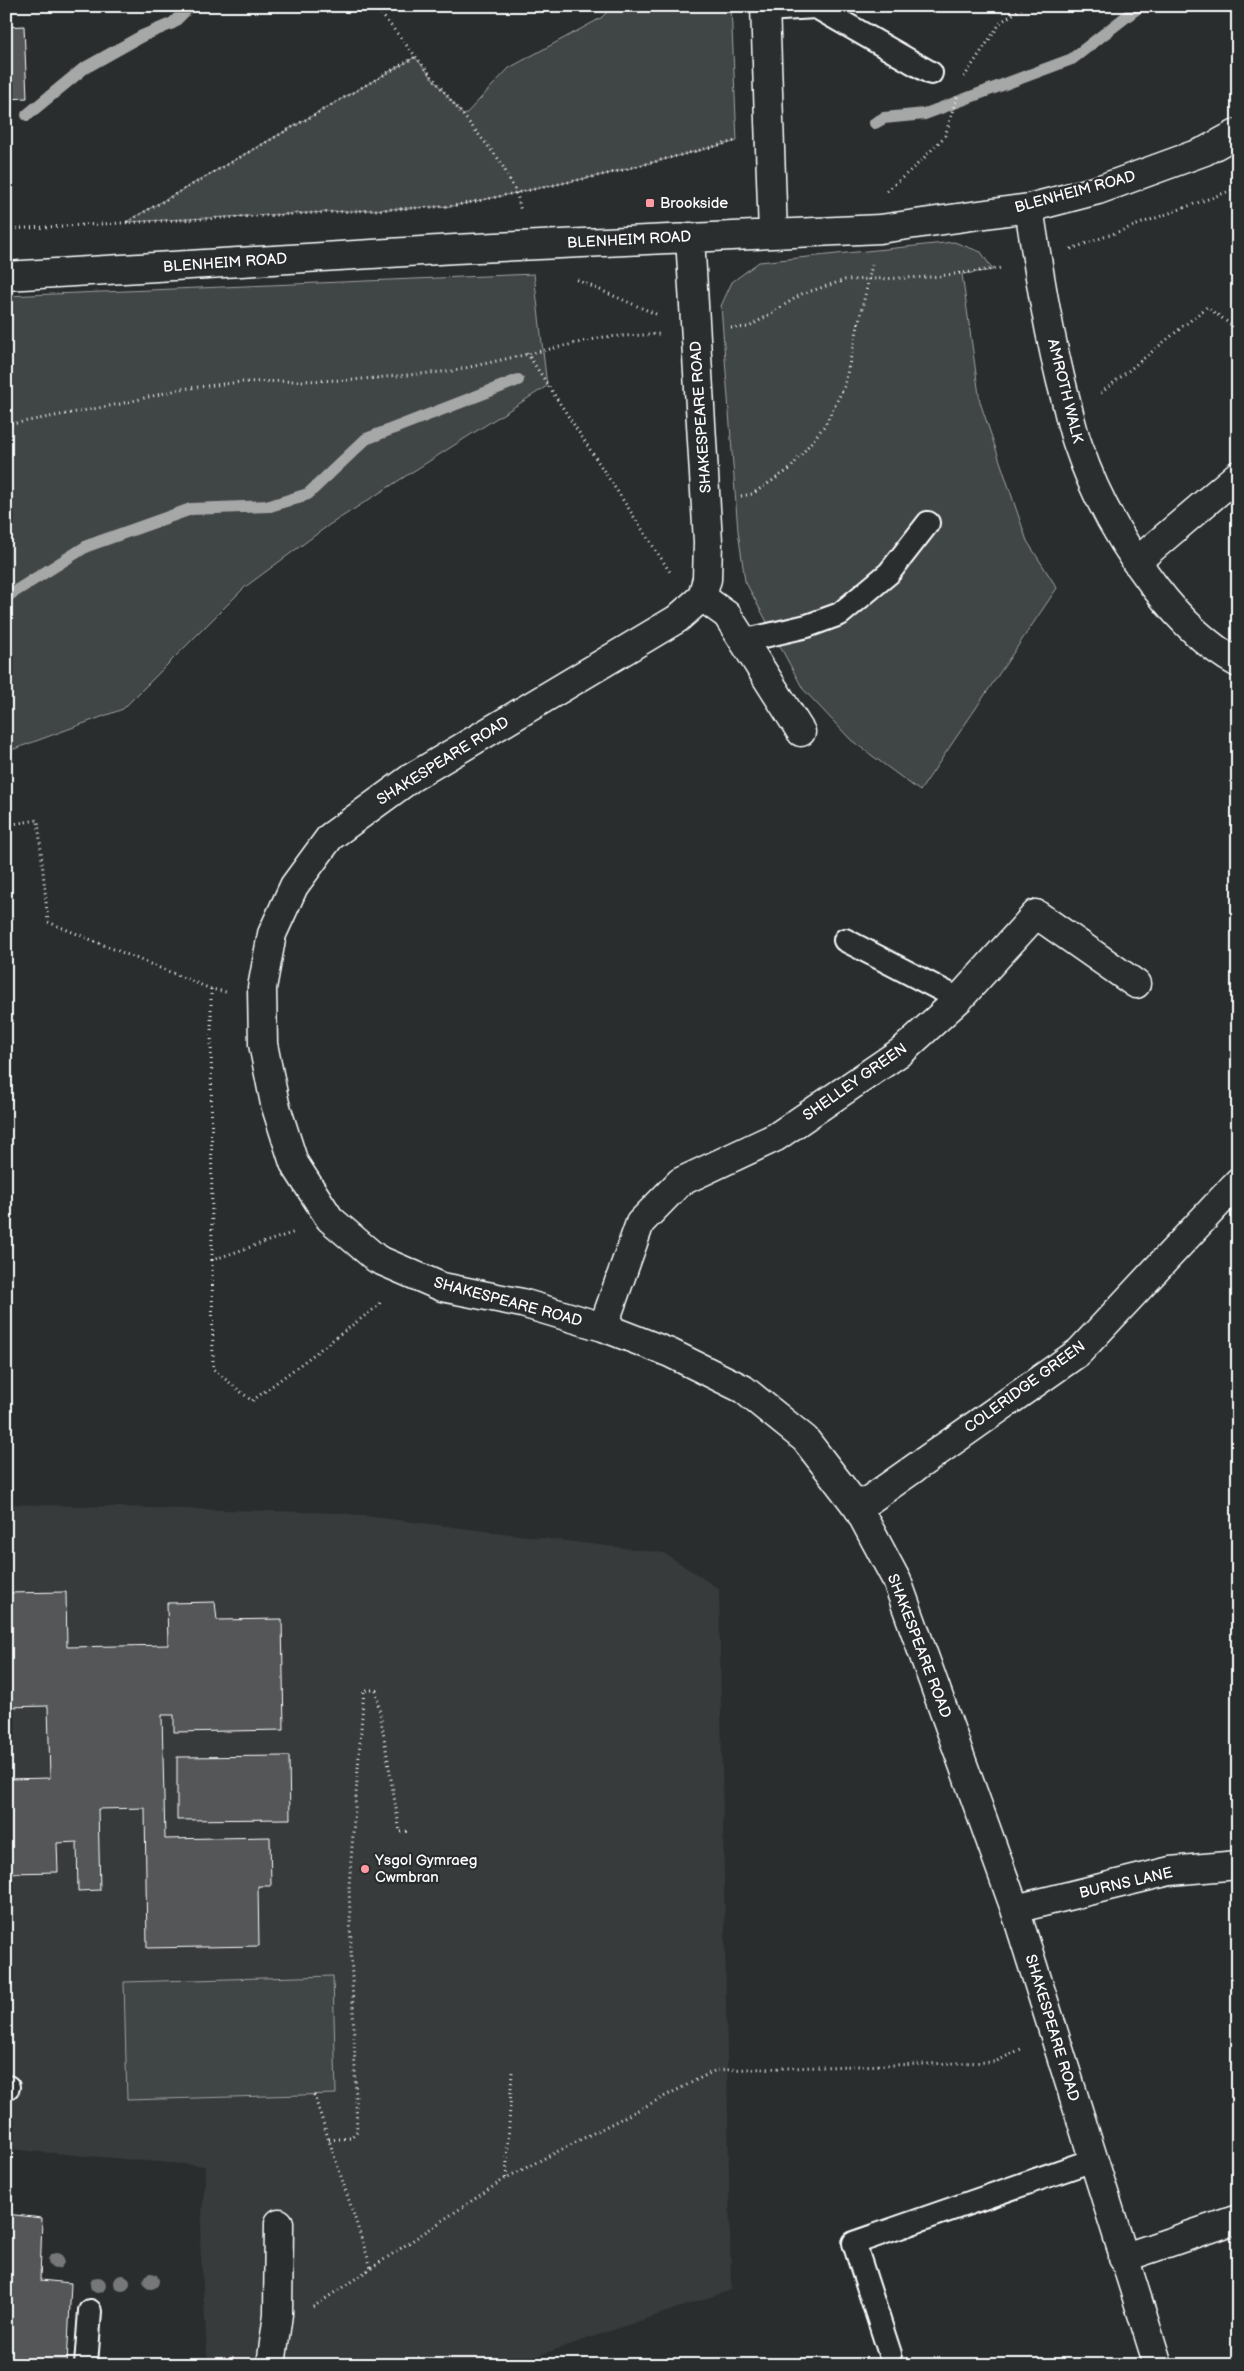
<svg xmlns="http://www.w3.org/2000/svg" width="1244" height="2371" viewBox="0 0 1244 2371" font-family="'Balsamiq Sans',sans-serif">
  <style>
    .built { fill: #373a3b }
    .green { fill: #414445; stroke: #a0a2a2 }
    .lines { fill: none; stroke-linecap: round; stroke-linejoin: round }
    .stream { stroke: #a6a7a7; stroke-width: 12 }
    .building { fill: #555758; stroke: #fff }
    .lane-casing { stroke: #fff; stroke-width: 26 }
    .street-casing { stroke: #fff; stroke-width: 31 }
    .path { stroke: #fff; stroke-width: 3; stroke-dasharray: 1 4; stroke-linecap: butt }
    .lane { stroke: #2a2d2e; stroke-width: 22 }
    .street { stroke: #2a2d2e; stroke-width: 28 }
    .tree { fill: #757778 }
    .poi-dot { fill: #ff9aa2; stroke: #2a2d2e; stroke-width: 2 }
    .labels { text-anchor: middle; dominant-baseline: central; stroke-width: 4.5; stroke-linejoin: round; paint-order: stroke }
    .street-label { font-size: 15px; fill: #fff; stroke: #2a2d2e }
    .poi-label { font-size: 15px; fill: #fff; stroke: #2a2d2e; text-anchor: start }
  </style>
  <rect width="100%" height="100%" fill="#2a2d2e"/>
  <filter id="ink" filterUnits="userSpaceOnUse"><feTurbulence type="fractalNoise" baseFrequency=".02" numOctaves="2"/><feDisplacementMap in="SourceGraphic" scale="10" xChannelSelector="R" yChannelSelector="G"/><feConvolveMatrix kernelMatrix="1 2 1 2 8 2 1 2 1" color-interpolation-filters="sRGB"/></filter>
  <g filter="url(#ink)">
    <path class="built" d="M6 1504 341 1513 664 1553 719 1589 731 2290 510 2365H208L200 2241 206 2166 6 2149Z"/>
    <path class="green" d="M613 6H731L737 141 607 174 453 206 126 222 415 57 464 116 509 68 601 18Z
      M954 242 981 252 993 270 962 274 980 402 1027 541 1057 588 920 791 851 740 803 689 745 581 738 531 721 306 732 282 759 262Z
      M534 274 547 386 329 525 245 587 123 709 6 752V296Z
      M333 1976 336 2094 127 2100 124 1982Z"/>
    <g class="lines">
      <path class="stream" d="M27 115 83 69 142 36 173 23 190 6
        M875 123 884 118 925 114 1072 59 1140 6
        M6 597 87 546 191 509 270 506 308 494 366 439 518 380"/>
    </g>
    <path class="building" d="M24 26 27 98 6 99V27Z
      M66 1592 67 1647 168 1645 167 1603 215 1602 217 1620 282 1619 284 1730 174 1732V1715H162L165 1839 270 1837 271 1886H258L259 1946 147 1948 145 1808 98 1809 100 1890 78 1891 77 1842 57 1843 58 1872 8 1873 7 1779 50 1778 48 1706 6 1707V1593Z
      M289 1756 290 1819 177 1820V1757Z
      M6 2214 42 2218 40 2280 71 2283 67 2365H6Z"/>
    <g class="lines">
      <defs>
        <path id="lane" d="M765 10 816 7 931 73
          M743 641 807 626 840 614 889 573 928 523
          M845 940 959 999
          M6 2087H8
          M890 2354 854 2243 1093 2160
          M86 2365 90 2311"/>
        <path id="street" d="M765 6 773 234
          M1029 208C1039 273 1049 337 1066 401 1070 417 1073 433 1079 448 1096 498 1123 545 1155 587 1178 617 1205 645 1238 663
          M690 237 708 542 707 579 702 597 677 619 411 778 330 837 294 886 272 934 262 988 263 1044 275 1104 294 1163 330 1219 377 1259 442 1287 522 1303 603 1327 670 1353 743 1389 805 1439 858 1508 897 1581 1015 1909 1158 2365
          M6 276 455 249 880 229 1029 208 1098 190 1205 151 1238 133
          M1136 562 1238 475
          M702 597 727 615 801 732
          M603 1327 640 1223 680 1182 776 1137 902 1051 959 999 1036 914 1136 984
          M858 1508 1079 1352 1238 1182
          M1015 1909 1170 1871 1238 1865
          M1123 2258 1238 2219
          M271 2365 278 2314 279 2223"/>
      </defs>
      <use href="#lane" class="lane-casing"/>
      <use href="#street" class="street-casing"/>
      <path class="path" d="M375 6 500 161 517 194 521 212
        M964 77 1001 22 1025 6
        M887 191 920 162 945 136 958 94
        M127 222 415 57
        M6 229 453 206 607 174 735 141
        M1071 249 1238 188
        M577 280 658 315
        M731 328 749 327 802 294 845 280 931 277 1002 268
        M527 353 670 572
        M1101 393 1207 307 1238 330
        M6 425 120 404 181 389 241 382 352 380 452 371 604 337 660 334
        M741 496 752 494 790 469 825 425 844 387 872 265
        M6 825 38 820 48 922 211 989 226 992
        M211 989 212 1260 295 1232
        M212 1260 213 1369 252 1401 379 1305 381 1299
        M314 2095 371 2267
        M329 2140 351 2138 357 2131 349 1886 364 1690H376L400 1832 408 1831
        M506 2178 512 2072
        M313 2307 506 2178 716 2070 995 2062 1021 2049
        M188 2365 237 2357"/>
      <use href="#lane" class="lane"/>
      <use href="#street" class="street"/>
    </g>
    <g class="tree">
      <circle cx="56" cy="2261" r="8"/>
      <circle cx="151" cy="2281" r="8"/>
      <circle cx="122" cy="2283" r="8"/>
      <circle cx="98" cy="2285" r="8"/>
    </g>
  </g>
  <g class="poi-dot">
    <rect x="645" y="198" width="10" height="10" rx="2.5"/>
    <circle cx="365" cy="1869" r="5"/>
  </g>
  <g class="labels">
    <g class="street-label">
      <text transform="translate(1075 192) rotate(-15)">BLENHEIM ROAD</text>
      <text transform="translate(629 240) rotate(-3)">BLENHEIM ROAD</text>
      <text transform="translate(225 263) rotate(-4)">BLENHEIM ROAD</text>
      <text transform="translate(1065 391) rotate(76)">AMROTH WALK</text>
      <text transform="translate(701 417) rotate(-94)">SHAKESPEARE ROAD</text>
      <text transform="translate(443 761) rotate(-32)">SHAKESPEARE ROAD</text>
      <text transform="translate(855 1082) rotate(-35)">SHELLEY GREEN</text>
      <text transform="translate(508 1302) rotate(15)">SHAKESPEARE ROAD</text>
      <text transform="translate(1025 1387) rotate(-36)">COLERIDGE GREEN</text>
      <text transform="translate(919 1646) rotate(69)">SHAKESPEARE ROAD</text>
      <text transform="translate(1126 1883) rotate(-13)">BURNS LANE</text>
      <text transform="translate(1052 2028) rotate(73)">SHAKESPEARE ROAD</text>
    </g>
    <g class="poi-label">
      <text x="660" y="203">Brookside</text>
      <text x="375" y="1860">Ysgol Gymraeg<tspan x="375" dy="17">Cwmbran</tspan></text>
    </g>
  </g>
  <rect width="1244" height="2371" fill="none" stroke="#2a2d2e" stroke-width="25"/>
  <rect x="12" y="12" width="1219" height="2346" fill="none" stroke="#fff" stroke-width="2" filter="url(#ink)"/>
</svg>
